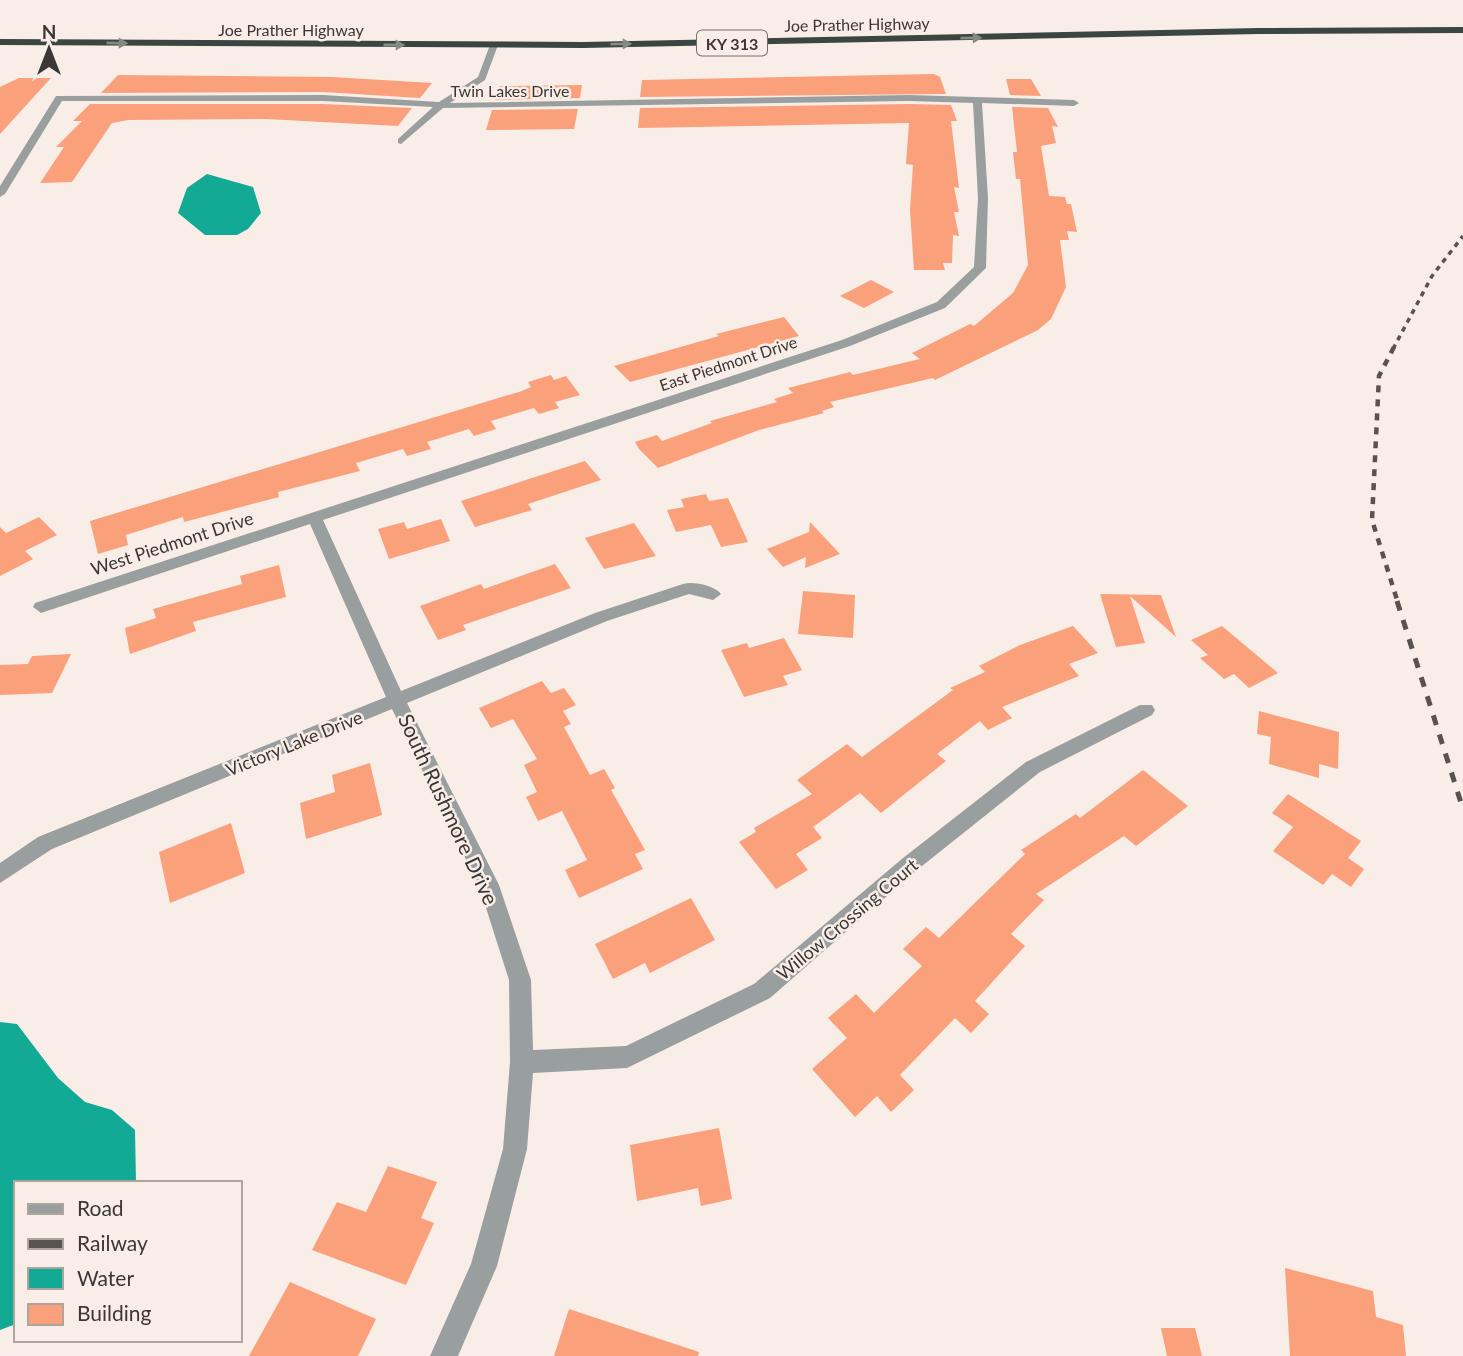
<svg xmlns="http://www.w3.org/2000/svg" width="1463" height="1356" viewBox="0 0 1463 1356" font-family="Lato,sans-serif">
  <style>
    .water { fill: #12aa94 }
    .building { fill: #faa07b }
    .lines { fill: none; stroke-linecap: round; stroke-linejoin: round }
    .minor { fill: #999f9e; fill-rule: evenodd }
    .highway { fill: #3b4643; fill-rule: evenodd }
    .rail-far2 { stroke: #585250; stroke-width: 3.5; stroke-dasharray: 5 5; stroke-linecap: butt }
    .rail-far1 { stroke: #585250; stroke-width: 4.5; stroke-dasharray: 7 7; stroke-linecap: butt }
    .rail { stroke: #585250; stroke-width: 5; stroke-dasharray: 10 10; stroke-linecap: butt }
    .oneway { fill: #878985 }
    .labels { text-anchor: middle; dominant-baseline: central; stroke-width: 5; stroke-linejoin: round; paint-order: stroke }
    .far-street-label { font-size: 16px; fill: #3b3735; stroke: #f9ede8 }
    .shield { fill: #f9ede8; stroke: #746e6b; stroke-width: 2 }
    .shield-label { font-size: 16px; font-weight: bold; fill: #3b3735 }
    .street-label { font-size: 18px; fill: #3b3735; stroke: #f9ede8 }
    .near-street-label { font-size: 21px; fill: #3b3735; stroke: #f9ede8 }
  </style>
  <rect width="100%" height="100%" fill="#f9ede8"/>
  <path class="water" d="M207 174 253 187 261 213 248 229 237 235H205L178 213 187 188Z
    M0 1022 17 1024 58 1078 85 1102 112 1110 135 1130 136 1183H16V1324L0 1330Z"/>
  <path class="building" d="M934 74 940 77 946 94 640 97 642 80Z
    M118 75 332 77 432 83 420 98 323 92 101 93Z
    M19 78H51L0 134V87Z
    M1006 79H1031L1041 96 1010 95Z
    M582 85 580 98 495 100 499 86Z
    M90 104H323L412 108 398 126 266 119 128 120 112 123 72 182 40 183 64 147H56L82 121H73Z
    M909 104 951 105 957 121H951L959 188 954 187 959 212H954L959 236 953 235 952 263H943L945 270H914L910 210 913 165 906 164 909 123 638 128 640 108Z
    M1012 107 1048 108 1058 127 1052 126 1056 143 1041 146 1049 196 1065 197 1067 204H1071L1077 232 1067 231 1069 240H1060L1066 287 1051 319 1038 330 935 380 933 378 830 402 834 407 822 411 824 413 759 430 658 468 639 449 635 442 657 435 662 441 712 423 710 421 777 402 774 399 793 393 788 388 850 372 853 375 920 359 912 353 970 324 974 326 1013 293 1028 265 1020 179H1016L1013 152H1017Z
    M578 109 574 129 486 130 492 110Z
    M871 280 894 292 864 308 840 296Z
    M784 317 799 336 630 382 614 366 719 336 716 334Z
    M551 375 554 380 566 376 580 395 555 402 559 408 539 414 534 408 491 421 496 429 474 436 469 429 427 442 431 449 407 456 403 449 356 463 360 471 278 492 279 497 184 522 183 517 126 535 128 545 98 554 90 521 522 391 531 387 528 382Z
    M585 461 601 480 528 504 532 510 475 527 461 501Z
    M706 494 709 501 728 498 748 542 721 547 711 525 676 532 667 510 684 507 681 499Z
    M39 517 57 535 25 551 33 559 0 576V527L6 533Z
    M441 519 450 541 389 559 378 529 404 522 407 529Z
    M810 522 840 554 805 568 806 557 783 567 767 549 809 532Z
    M634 523 656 556 604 569 585 538Z
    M555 564 571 588 463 625 466 630 438 640 420 606 481 584 484 589Z
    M279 565 286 597 193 622 196 631 130 654 125 628 156 618 153 609 242 584 240 576Z
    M803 591 855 595 853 638 798 634Z
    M1100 594 1161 595 1176 637 1130 596 1145 643 1116 647Z
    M1073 626 1098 653 1069 664 1079 676 1002 707 1012 718 988 730 980 721 937 754 946 761 881 813 860 793 813 827 822 838 796 854 808 870 776 889 739 842 756 832 754 828 812 794 797 780 847 744 862 757 953 690 950 688 985 672 979 666 1020 645Z
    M1222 626 1278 673 1249 688 1234 674 1224 679 1200 658 1208 655 1191 640Z
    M784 638 802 670 783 676 788 685 744 697 721 650 747 643 749 648Z
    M71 654 52 693 0 695V665L28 664 32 656Z
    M542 681 551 693 564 688 576 705 563 711 571 724 564 727 590 775 604 769 615 788 611 790 645 850 635 854 643 869 579 898 565 870 587 860 562 811 538 821 526 797 537 792 524 765 537 759 513 719 491 728 479 708Z
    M1259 711 1339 732 1338 769 1319 764V778L1269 764 1271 737 1257 734Z
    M370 763 382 815 306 839 300 803 335 792 332 775Z
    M1143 770 1188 806 1136 846 1124 836 1036 894 1044 900 1011 934 1025 946 975 1001 989 1014 971 1033 955 1018 900 1075 914 1090 891 1112 877 1096 855 1117 812 1069 847 1038 828 1018 856 994 874 1013 922 966 903 949 926 927 939 938 1025 854 1021 850 1076 814 1080 818Z
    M1288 794 1361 841 1348 858 1364 869 1351 887 1332 874 1323 885 1273 851 1293 827 1272 813Z
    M231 823 245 873 170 903 159 852Z
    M691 898 715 940 650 973 645 963 613 979 595 944Z
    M719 1128 732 1199 701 1206 698 1188 637 1201 630 1145Z
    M388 1166 437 1182 421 1218 434 1223 406 1285 312 1250 337 1202 366 1212Z
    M1285 1268 1373 1291 1376 1317 1403 1325 1406 1356H1290Z
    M290 1282 376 1319 358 1356H249Z
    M569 1309 699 1352 698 1356H554Z
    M1161 1328H1195L1202 1356H1167Z"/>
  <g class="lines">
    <path class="minor" d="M494 43 498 45 485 80 450 103 909 95 1074 100 1079 103 1074 106 982 103 988 198 986 268 945 308 850 346 323 520 401 691 595 613 683 584C694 581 715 586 721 594L713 600 689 594 607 621 407 703 499 885 531 980 533 1050 626 1046 754 984 903 858 1026 762 1140 705H1152L1155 710 1152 715 1040 772 917 870 770 998 627 1068 533 1073 527 1149 497 1266 458 1356H430L471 1264 503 1149 510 1062 509 980 479 886 392 709 52 849 0 883V863L38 837 386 697 310 524 47 611 41 613 33 607 35 603 842 340 937 302 974 267 978 198 973 103 909 101 443 108 401 144 398 143V139L433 107 323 101H62L5 194 0 197V186L56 96 323 95 439 102 478 77 490 45Z"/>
    <path class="highway" d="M1463 27V33L1259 34 583 48 0 45V39L583 42 1259 28Z"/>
    <path class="rail-far2" d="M1393 349 1432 276 1463 236"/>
    <path class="rail-far1" d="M1394 347 1379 376 1372 520 1398 603"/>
    <path class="rail" d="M1397 601 1463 809"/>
  </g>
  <defs><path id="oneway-solid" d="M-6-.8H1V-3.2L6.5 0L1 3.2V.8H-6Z" transform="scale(1.75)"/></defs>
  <g class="oneway">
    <use href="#oneway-solid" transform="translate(971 38) rotate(-1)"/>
    <use href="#oneway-solid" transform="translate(117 43) rotate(1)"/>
    <use href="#oneway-solid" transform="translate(621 44) rotate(-1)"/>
    <use href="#oneway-solid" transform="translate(394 45)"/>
  </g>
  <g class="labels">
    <g class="far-street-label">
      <text transform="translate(857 24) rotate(-1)">Joe Prather Highway</text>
      <text x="291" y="29">Joe Prather Highway</text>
      <text x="510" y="90">Twin Lakes Drive</text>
      <text transform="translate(728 363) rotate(-18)">East Piedmont Drive</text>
    </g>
    <rect class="shield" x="697" y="30.5" width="70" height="25" rx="5"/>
    <g class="shield-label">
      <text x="732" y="43">KY 313</text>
    </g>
    <g class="street-label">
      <text transform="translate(172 543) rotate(-18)">West Piedmont Drive</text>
      <text transform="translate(294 743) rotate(-22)">Victory Lake Drive</text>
      <text transform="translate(847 919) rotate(-40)">Willow Crossing Court</text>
    </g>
    <g class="near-street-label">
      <text transform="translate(449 809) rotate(65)">South Rushmore Drive</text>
    </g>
  </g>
  <rect x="14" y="1181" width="228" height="161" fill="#f9ede8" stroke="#ada4a0" stroke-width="2"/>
  <rect x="28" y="1204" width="35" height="10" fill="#999f9e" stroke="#ada4a0" stroke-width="2"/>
  <text x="77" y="1216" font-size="21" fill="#3b3735">Road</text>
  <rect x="28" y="1239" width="35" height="10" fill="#585250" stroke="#ada4a0" stroke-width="2"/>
  <text x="77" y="1251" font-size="21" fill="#3b3735">Railway</text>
  <rect x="28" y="1268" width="35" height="21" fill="#12aa94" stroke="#ada4a0" stroke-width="2"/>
  <text x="77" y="1286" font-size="21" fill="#3b3735">Water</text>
  <rect x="28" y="1304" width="35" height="21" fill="#faa07b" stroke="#ada4a0" stroke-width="2"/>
  <text x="77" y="1321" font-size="21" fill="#3b3735">Building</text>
  <g transform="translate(49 49)" stroke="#f9ede8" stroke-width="5" paint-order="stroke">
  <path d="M0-5L12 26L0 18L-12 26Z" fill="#3b3735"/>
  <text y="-10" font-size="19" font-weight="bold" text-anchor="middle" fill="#3b3735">N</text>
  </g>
</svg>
